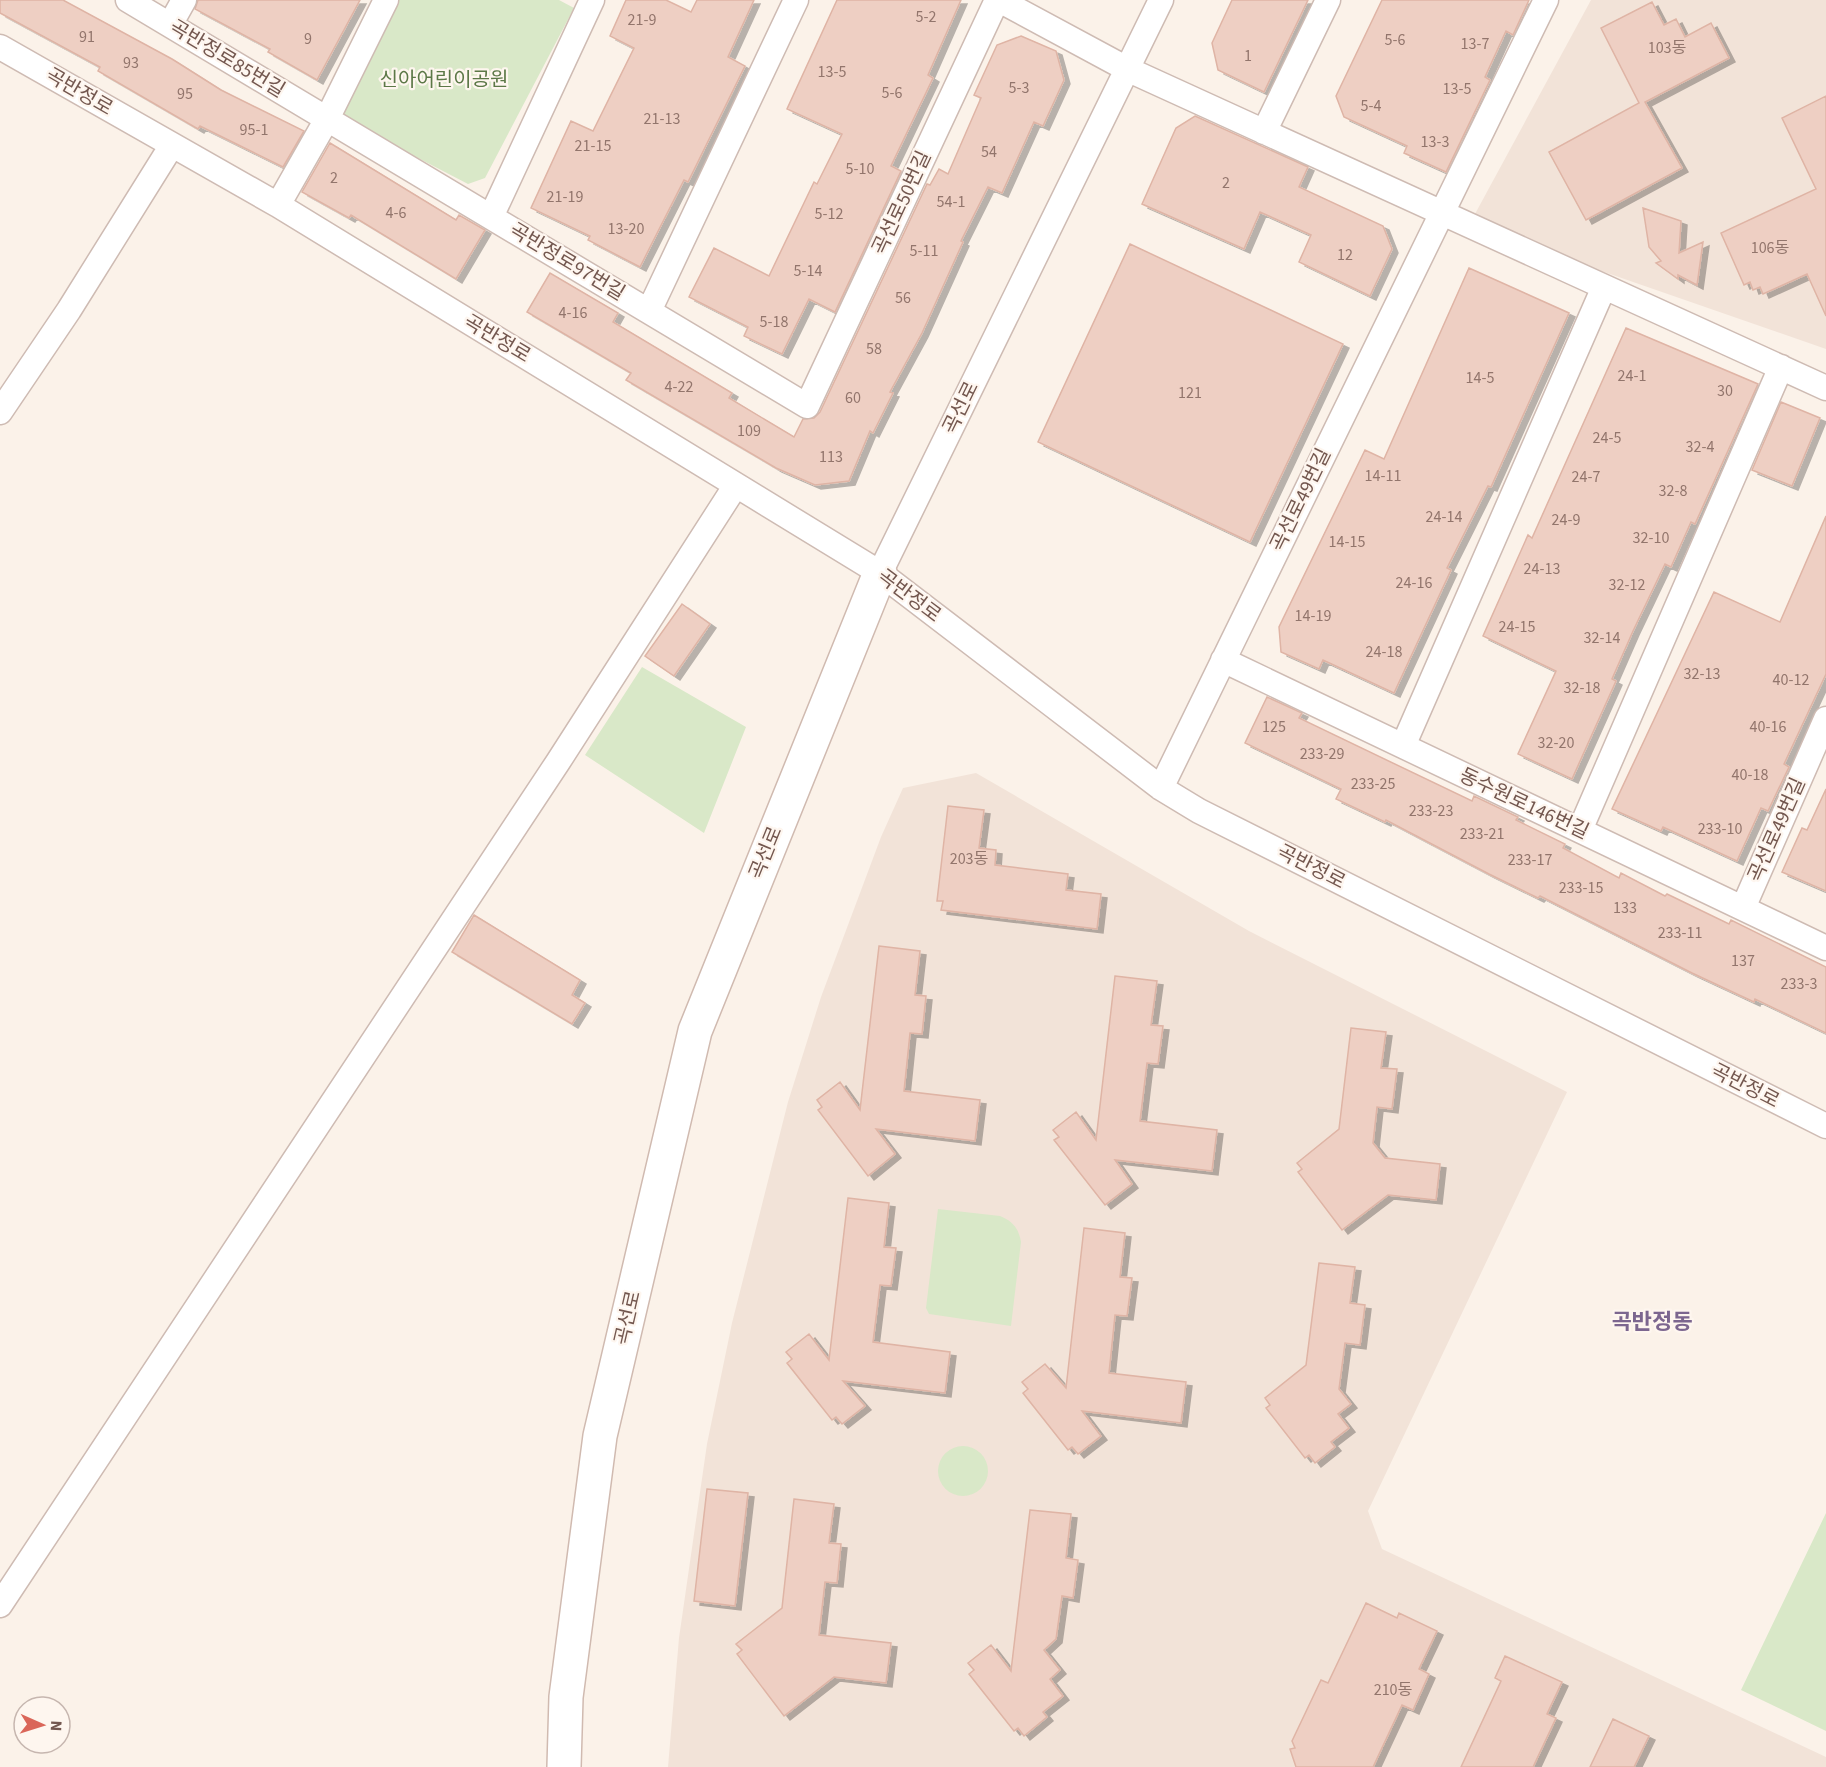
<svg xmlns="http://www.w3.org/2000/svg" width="1826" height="1767" viewBox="0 0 1826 1767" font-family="'Source Sans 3','Noto Sans KR',sans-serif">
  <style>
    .residential { fill: #f2e3d8 }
    .green { fill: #d9e8c8 }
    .building { fill: #eecfc3; stroke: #dfb4a5; stroke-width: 1.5; filter: url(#shadow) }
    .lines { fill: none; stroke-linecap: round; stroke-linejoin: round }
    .street-casing { stroke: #cebbb3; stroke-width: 27 }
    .secondary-casing { stroke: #d0bab0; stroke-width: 36 }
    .street { stroke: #fff; stroke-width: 24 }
    .secondary { stroke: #fff; stroke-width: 33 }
    .labels { text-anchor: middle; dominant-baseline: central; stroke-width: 4.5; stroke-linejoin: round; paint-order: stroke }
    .number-label { font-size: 16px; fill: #92756c }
    .street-label { font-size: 20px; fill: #73574f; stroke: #fef6ef }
    .park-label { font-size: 20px; fill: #5c7847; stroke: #fef6ef }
    .quarter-label { font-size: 22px; font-weight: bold; fill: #7c668f; stroke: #fef6ef }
  </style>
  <defs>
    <filter id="shadow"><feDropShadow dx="6" dy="4" stdDeviation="0" flood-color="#0004"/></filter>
  </defs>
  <rect width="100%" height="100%" fill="#fbf2e9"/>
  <path class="residential" d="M1591 0H1826V349L1469 225Z
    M976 773 1249 931 1567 1092 1368 1511 1382 1549 1826 1757V1767H668L679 1638 707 1444 732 1323 788 1102 821 997 881 837 903 788Z"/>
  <path class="green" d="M390 0H559L574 8 485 178 468 184 343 119 338 100Z
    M642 667 746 727 704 833 585 755Z
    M938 1209 1000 1216C1013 1221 1019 1229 1021 1242L1011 1326 929 1314 926 1308Z
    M938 1471a25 25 0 1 1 50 0a25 25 0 1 1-50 0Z
    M1826 1513V1731L1741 1690Z"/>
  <path class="building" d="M0 0H63L172 59 221 90 304 131 283 167 200 126 198 129 98 71 100 67 0 13Z
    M198 0H360L317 80 268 52 270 49 195 9Z
    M626 0H666L691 12 697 0H754L728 57 745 66 688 182 684 180 640 267 588 240 590 236 531 208 571 121 593 131 634 48 610 36Z
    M837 0H961L928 75 933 78 891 166 901 171 835 312 809 299 782 354 744 336 748 327 689 297 714 248 769 276 814 182 817 184 842 134 787 109Z
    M1232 0H1308L1264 92 1218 70 1212 43Z
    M1382 0H1529L1513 35 1506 31 1485 77 1490 80 1446 172 1404 153 1407 146 1344 117 1336 96Z
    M1652 2 1664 25 1676 19 1685 37 1711 23 1729 58 1645 102 1682 168 1586 220 1549 152 1639 103 1601 28Z
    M1021 36 1056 51 1064 80 1043 126 1034 122 1002 193 988 187 961 241 963 242 922 333 890 392 893 393 873 433 870 431 849 481 815 485 776 468 626 380 631 373 527 312 550 273 618 313 613 322 732 393 729 398 794 437 803 419 814 418 820 412 927 184 930 185 939 169 948 174 981 98 974 95 997 45Z
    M1826 96V316L1807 274 1763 294 1760 287 1753 290 1750 282 1744 285 1721 233 1816 189 1782 118Z
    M1195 116 1308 167 1299 187 1383 226 1392 249 1370 296 1299 262 1311 235 1260 212 1244 249 1142 204 1176 128Z
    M330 143 456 220 459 215 485 230 456 279 351 215 349 218 302 192Z
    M1643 208 1681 221 1679 253 1703 242 1697 285 1678 275V279L1656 263 1661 261 1649 247Z
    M1130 244 1343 344 1250 542 1038 442Z
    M1469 268 1569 313 1491 487 1488 486 1447 568 1451 570 1394 693 1323 660 1319 669 1281 652 1279 627 1365 450 1384 459Z
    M1626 328 1758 384 1695 524 1691 522 1671 567 1665 564 1633 631 1612 679 1616 681 1572 779 1518 754 1556 671 1483 636 1528 535 1532 538Z
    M1781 402 1820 418 1792 486 1752 470Z
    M1826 516V674L1784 764 1789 767 1768 811 1761 808 1737 861 1663 827 1661 831 1612 809 1714 592 1780 622Z
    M682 604 710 624 674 676 645 656Z
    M1267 697 1302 713 1299 718 1472 801 1474 796 1518 817 1516 820 1565 844 1563 848 1619 878 1621 873 1665 896 1667 894 1729 924 1731 920 1826 967V1033L1755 999 1754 1002 1692 973 1540 896 1538 898 1489 874 1386 820 1385 822 1336 799 1341 789 1245 743Z
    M1826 789V891L1782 872 1802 828 1807 830Z
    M948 806 984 810 979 848 996 850 995 865 1068 874 1066 890 1101 894 1097 929 941 910 943 901H937Z
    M474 915 580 980 572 995 585 1003 572 1024 452 952Z
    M879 946 920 951 915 995 926 996 922 1034 910 1033 904 1091 980 1100 975 1141 876 1129 895 1154 868 1176 818 1110 822 1107 817 1100 840 1082 860 1110Z
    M1115 976 1157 981 1151 1025 1163 1026 1158 1064 1147 1063 1140 1121 1217 1130 1212 1171 1115 1160 1132 1184 1105 1205 1054 1140 1059 1137 1053 1130 1076 1112 1096 1140Z
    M1351 1028 1386 1032 1381 1068 1397 1069 1392 1109 1377 1107 1373 1143 1385 1158 1440 1164 1436 1200 1388 1195 1342 1230 1298 1172 1302 1169 1297 1163 1339 1129Z
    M848 1198 889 1203 884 1247 896 1248 891 1286 880 1285 873 1342 950 1352 945 1393 843 1381 865 1406 842 1424 836 1417 832 1420 787 1363 792 1359 786 1352 809 1334 829 1360Z
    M1084 1228 1125 1233 1120 1277 1132 1278 1127 1316 1115 1315 1109 1373 1186 1382 1181 1423 1082 1411 1101 1436 1078 1454 1072 1447 1068 1450 1023 1393 1028 1389 1022 1382 1045 1364 1066 1388Z
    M1319 1263 1355 1267 1350 1303 1365 1305 1360 1345 1345 1343 1339 1389 1351 1404 1338 1414 1349 1428 1331 1442 1335 1447 1315 1463 1309 1455 1305 1458 1266 1408 1270 1405 1265 1398 1306 1365Z
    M707 1489 748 1493 735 1606 694 1601Z
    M794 1499 834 1504 829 1543 841 1544 837 1583 825 1582 819 1635 891 1643 886 1683 834 1677 784 1716 737 1654 742 1650 736 1644 782 1608Z
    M1030 1510 1071 1514 1066 1558 1078 1560 1073 1598 1062 1596 1056 1639 1044 1650 1060 1670 1050 1679 1063 1696 1043 1712 1047 1717 1024 1736 1018 1728 1014 1731 969 1674 974 1670 968 1663 991 1645 1011 1671Z
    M1366 1603 1397 1618 1399 1613 1437 1631 1419 1669 1429 1674 1413 1710 1402 1705 1373 1767H1296L1290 1749 1295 1748 1292 1741 1321 1680 1328 1683Z
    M1505 1656 1562 1682 1547 1714 1556 1718 1533 1767H1461L1501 1681 1495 1678Z
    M1613 1719 1649 1736 1634 1767H1590Z"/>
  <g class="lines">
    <defs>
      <path id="street" d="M128 0 807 406 997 0
        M999 0 1129 70 1826 388
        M170 25 184 0
        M0 47 278 205 880 573 1161 788 1199 811 1826 1126
        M1264 132 1328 0
        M278 205 327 119 386 0
        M491 217 592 0
        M649 311 796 0
        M0 412 69 310 172 145
        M880 573 1161 0
        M1223 660 1826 948
        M1403 746 1604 287
        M1161 788 1546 0
        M1580 830 1781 367
        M1743 908 1826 719
        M0 1605 558 762 736 485"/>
      <path id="secondary" d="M564 1767 566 1697 600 1436 695 1031 880 573"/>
    </defs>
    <use href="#street" class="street-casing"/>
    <use href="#secondary" class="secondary-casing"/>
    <use href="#street" class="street"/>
    <use href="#secondary" class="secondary"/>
  </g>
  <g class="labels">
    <g class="number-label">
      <text x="926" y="17">5-2</text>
      <text x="642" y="20">21-9</text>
      <text x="87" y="37">91</text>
      <text x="308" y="39">9</text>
      <text x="1395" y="40">5-6</text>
      <text x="1475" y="44">13-7</text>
      <text x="1667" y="48">103동</text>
      <text x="1248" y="56">1</text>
      <text x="131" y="63">93</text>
      <text x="832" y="72">13-5</text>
      <text x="1019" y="88">5-3</text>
      <text x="1457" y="89">13-5</text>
      <text x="892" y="93">5-6</text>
      <text x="185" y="94">95</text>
      <text x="1371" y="106">5-4</text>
      <text x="662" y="119">21-13</text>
      <text x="254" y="130">95-1</text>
      <text x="1435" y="142">13-3</text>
      <text x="593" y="146">21-15</text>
      <text x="989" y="152">54</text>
      <text x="860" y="169">5-10</text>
      <text x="334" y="178">2</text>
      <text x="1226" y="183">2</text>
      <text x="565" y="197">21-19</text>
      <text x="951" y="202">54-1</text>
      <text x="396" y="213">4-6</text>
      <text x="829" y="214">5-12</text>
      <text x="626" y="229">13-20</text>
      <text x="1770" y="248">106동</text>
      <text x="924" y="251">5-11</text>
      <text x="1345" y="255">12</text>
      <text x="808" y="271">5-14</text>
      <text x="903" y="298">56</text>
      <text x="573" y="313">4-16</text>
      <text x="774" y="322">5-18</text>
      <text x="874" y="349">58</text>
      <text x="1632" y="376">24-1</text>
      <text x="1480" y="378">14-5</text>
      <text x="679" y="387">4-22</text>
      <text x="1725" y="391">30</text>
      <text x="1190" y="393">121</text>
      <text x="853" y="398">60</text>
      <text x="749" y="431">109</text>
      <text x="1607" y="438">24-5</text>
      <text x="1700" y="447">32-4</text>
      <text x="831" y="457">113</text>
      <text x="1383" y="476">14-11</text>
      <text x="1586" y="477">24-7</text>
      <text x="1673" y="491">32-8</text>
      <text x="1444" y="517">24-14</text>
      <text x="1566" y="520">24-9</text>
      <text x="1651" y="538">32-10</text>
      <text x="1347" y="542">14-15</text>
      <text x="1542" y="569">24-13</text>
      <text x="1414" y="583">24-16</text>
      <text x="1627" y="585">32-12</text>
      <text x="1313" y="616">14-19</text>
      <text x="1517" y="627">24-15</text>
      <text x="1602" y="638">32-14</text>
      <text x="1384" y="652">24-18</text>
      <text x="1702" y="674">32-13</text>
      <text x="1791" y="680">40-12</text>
      <text x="1582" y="688">32-18</text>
      <text x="1274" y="727">125</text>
      <text x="1768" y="727">40-16</text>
      <text x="1556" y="743">32-20</text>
      <text x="1322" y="754">233-29</text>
      <text x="1750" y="775">40-18</text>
      <text x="1373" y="784">233-25</text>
      <text x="1431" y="811">233-23</text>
      <text x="1720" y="829">233-10</text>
      <text x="1482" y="834">233-21</text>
      <text x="969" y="859">203동</text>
      <text x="1530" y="860">233-17</text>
      <text x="1581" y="888">233-15</text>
      <text x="1625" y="908">133</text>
      <text x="1680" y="933">233-11</text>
      <text x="1743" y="961">137</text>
      <text x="1799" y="984">233-3</text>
      <text x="1393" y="1690">210동</text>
    </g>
    <g class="street-label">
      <text transform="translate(227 59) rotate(31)">곡반정로85번길</text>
      <text transform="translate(79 92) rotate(30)">곡반정로</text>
      <text transform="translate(902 203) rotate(-65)">곡선로50번길</text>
      <text transform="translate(567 262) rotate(31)">곡반정로97번길</text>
      <text transform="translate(497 339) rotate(31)">곡반정로</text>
      <text transform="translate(961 408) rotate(-64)">곡선로</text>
      <text transform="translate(1301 500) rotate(-64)">곡선로49번길</text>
      <text transform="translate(909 596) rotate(37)">곡반정로</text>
      <text transform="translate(1524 804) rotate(25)">동수원로146번길</text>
      <text transform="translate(1777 830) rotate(-66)">곡선로49번길</text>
      <text transform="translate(766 853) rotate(-68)">곡선로</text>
      <text transform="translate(1311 867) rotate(27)">곡반정로</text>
      <text transform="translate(1745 1086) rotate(27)">곡반정로</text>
      <text transform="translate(628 1318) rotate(-77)">곡선로</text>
    </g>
    <g class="park-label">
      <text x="444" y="80">신아어린이공원</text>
    </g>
    <g class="quarter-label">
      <text x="1652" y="1322">곡반정동</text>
    </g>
  </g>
  <g transform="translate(42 1725) rotate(93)"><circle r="28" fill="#fef6ef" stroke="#c6b6af" stroke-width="1.5"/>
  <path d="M0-4.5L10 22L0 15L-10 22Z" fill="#da6659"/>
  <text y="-9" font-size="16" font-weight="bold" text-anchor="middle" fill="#73574f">N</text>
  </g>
</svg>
